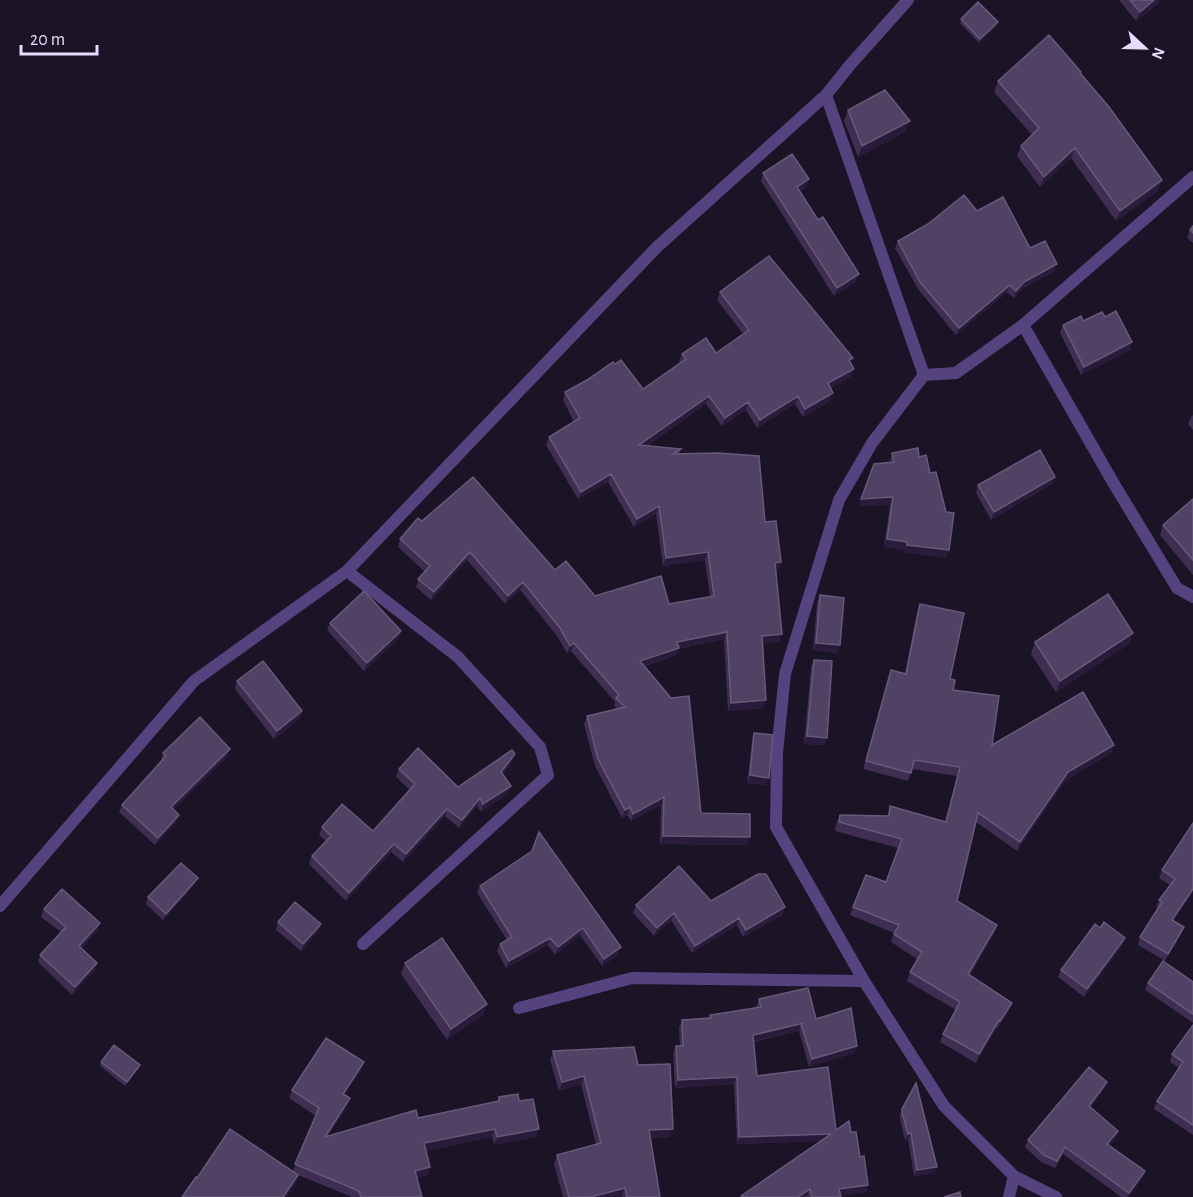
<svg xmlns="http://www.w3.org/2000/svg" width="1193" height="1197" viewBox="0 0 1193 1197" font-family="'Alegreya Sans',sans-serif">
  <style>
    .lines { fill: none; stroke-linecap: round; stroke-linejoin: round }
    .minor { stroke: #55437f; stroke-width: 12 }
    .wall { fill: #3f2e52 }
    .shaded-wall { fill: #291b39 }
    .building { fill: #514164; stroke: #68597c; stroke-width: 1.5 }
  </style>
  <rect width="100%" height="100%" fill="#1b1326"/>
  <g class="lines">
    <path class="minor" d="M826 95 924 375
      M1023 325 1114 484 1177 588 1193 597
      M0 906 194 681 347 571
      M363 944 548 775 540 747 458 657 347 571 657 247 826 95 850 65 908 0
      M864 981 776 827 777 753 785 674 839 500 872 443 924 375 956 373 1023 325 1193 177
      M519 1008 632 978 864 981 944 1106 1014 1176 1056 1197
      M1009 1197 1014 1176"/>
  </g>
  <path class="wall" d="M1119 0H1162L1136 21Z
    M961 19 996 26 979 43 960 23Z
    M1081 74 1158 191 1116 221 1071 158 1040 187 1017 156 1021 146 1032 135 994 92 998 81Z
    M848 110 905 132 858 157 844 121Z
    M763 173 809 179 806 187 800 191 856 282 834 296 761 181Z
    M977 211 1030 248 1057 264 1054 271 1022 289 1014 298 1007 292 956 335 918 289 895 248 898 241Z
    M1193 226V243L1187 238 1190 230Z
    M720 292 851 364V377L830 388V401L803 417 795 404 757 428 746 410 722 426 706 404 647 446 681 449 679 454 765 522 781 562 778 570H776L779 642 763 643 766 700 763 708 728 711 724 639 679 649 676 655 644 667 701 813 747 845 660 844 661 805 631 821 627 815 622 818 595 766 584 724 587 716 617 709 614 705 615 702 571 651 567 653 557 636 520 590 505 604 467 560 431 600 416 587 418 579 425 572 398 547 400 539 422 521 555 570 595 596 669 604 710 596 705 560 663 566 656 514 634 527 608 482 578 499 546 445 549 437 574 422 563 400 565 392 643 389 680 362 679 361 682 354 716 353 743 334 717 300Z
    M1105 317 1130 350 1081 375 1060 333 1063 325Z
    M1193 415V430L1188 424 1191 417Z
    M892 453 919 457 930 473 949 550 946 558 904 552 905 550 884 547 890 505 858 506 890 463V460Z
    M1055 477 1052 484 991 520 976 493 978 485Z
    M1193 499V575L1160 535 1163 525Z
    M820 595 840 645 837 653 813 650 817 603Z
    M920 604 953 690 992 745H1114L1111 753 1065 781 1017 851 976 822 957 901 997 925 994 933 970 975 1009 1011 997 1029 996 1028 976 1063 940 1042 943 1034 956 1010 907 981 910 972 917 959 891 942 894 933 850 915 853 907 886 882 898 848 835 831 836 824 840 815 887 816 890 806 945 822 957 776 912 769 908 781 863 769 891 670 905 673 917 612Z
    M330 623 401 631 398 639 364 671 327 630Z
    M1133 633 1129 644 1056 692 1031 654 1035 642Z
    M814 660 827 738 824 745 804 744 811 667Z
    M237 681 302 711 299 719 274 739 235 689Z
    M754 733 766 785 747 783 752 741Z
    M163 753 228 756 173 810 176 823 155 845 119 812 122 805 161 761Z
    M512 762 503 774 508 793 481 812 477 806 459 828 445 816 403 862 391 852 346 901 309 864 312 856 326 841 319 835 322 827 373 831 410 790 396 777 399 769 458 787Z
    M1193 823 1174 921 1181 934 1165 961 1138 945 1140 937 1158 908 1156 907 1159 900 1170 885 1159 878 1162 870Z
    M532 851 618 955 602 966 580 935 555 955 548 945 506 968 497 951 500 944 507 940 477 893 480 886Z
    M195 884 163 920 146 904 148 897Z
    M711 901 782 915 743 937 737 925 692 953 671 920 654 936 633 913 636 905Z
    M44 909 97 931 82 948 95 970 72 995 38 962 40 955 61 932 41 917Z
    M278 922 321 924 318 931 301 951 276 930Z
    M1122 946 1084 997 1058 977 1061 970Z
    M405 963 487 1004 483 1015 447 1040 401 974Z
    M1193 982V1023L1145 990 1148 983Z
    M759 999 816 1019 854 1053 809 1067 799 1031 753 1042 757 1076 836 1130 851 1132 868 1185 866 1192 841 1196V1197H741V1196L820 1141 737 1144 734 1084 675 1088 673 1053 676 1046H680L679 1027 682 1020 709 1018 710 1015 756 1008Z
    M1193 1025V1135L1154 1109 1157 1101 1179 1068 1170 1062 1172 1054Z
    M553 1051 638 1065 669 1137 651 1138 660 1197H622V1196L619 1197H563L554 1164 557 1155 596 1144 581 1084 559 1091 550 1060Z
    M101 1062 139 1068 125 1086 100 1066Z
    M361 1070 344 1095 347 1106 328 1136 497 1101 499 1097 519 1101 536 1137 494 1145 492 1137 426 1151 430 1167 427 1175 417 1178 422 1197H352L298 1175 296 1182 286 1197H182L197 1178 293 1171 316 1116 289 1098 292 1090Z
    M1104 1089 1090 1108 1118 1131 1115 1139 1109 1145 1145 1171 1142 1178 1129 1197H1121L1063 1154 1055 1168 1041 1162 1025 1147 1028 1140Z
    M902 1109 935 1173 914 1176 908 1139 905 1140 900 1119V1115Z"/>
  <path class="shaded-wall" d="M1154 0H1162L1136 21 1140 12Z
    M998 22 996 26 979 43 980 39Z
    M910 121 905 132 858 157 862 146Z
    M1075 148 1071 158 1040 187 1044 177Z
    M809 179 806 187 795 195 797 187Z
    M1162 180 1158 191 1116 221 1120 211Z
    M1057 264 1054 271 1022 289 1014 298 1016 291 1024 282Z
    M859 274 856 282 834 296 837 288Z
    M1010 285 1007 292 956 335 959 328Z
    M1132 342 1130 350 1081 375 1084 367Z
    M854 369 851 377 825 391 828 383Z
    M833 393 830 401 803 417 805 409Z
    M709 396 706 404 636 453 639 445Z
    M798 396 795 404 757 428 760 420Z
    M748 402 746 410 722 426 725 418Z
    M611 474 608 482 578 499 581 492Z
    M1055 477 1052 484 991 520 994 512Z
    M893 497 890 505 858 506 861 499Z
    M659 506 656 514 634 527 637 519Z
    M887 539 907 542 905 550 884 547Z
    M907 545 949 550 946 558 904 552Z
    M470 552 467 560 431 600 434 592Z
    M708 552 705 560 663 566 666 558Z
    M781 562 778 570 772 571 775 563Z
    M523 582 520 590 505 604 508 596Z
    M401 631 398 639 364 671 367 663Z
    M727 632 724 639 679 649 676 655 637 669 640 661 677 642Z
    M1133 633 1129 644 1056 692 1060 681Z
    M782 634 779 642 759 644 762 636Z
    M574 643 571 651 567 653 570 646Z
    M816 643 840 645 837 653 813 650Z
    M766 700 763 708 728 711 731 703Z
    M302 711 299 719 274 739 277 731Z
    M807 736 827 738 824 745 804 744Z
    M1114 745 1111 753 1065 781 1017 851 1020 842 1068 772Z
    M230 749 228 756 168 815 171 807Z
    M515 754 512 762 498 779 501 772Z
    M750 775 769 778 766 785 747 783Z
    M511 786 508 793 481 812 483 804Z
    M664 797 661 805 631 821 633 814Z
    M480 798 477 806 459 828 462 820Z
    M630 807 627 815 622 818 625 810Z
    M447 809 445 816 403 862 406 854Z
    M179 815 176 823 155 845 158 838Z
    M663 836 750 837 747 845 660 844Z
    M394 844 391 852 346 901 349 893Z
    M198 878 195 884 163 920 166 914Z
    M1193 889V892L1169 927 1172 920Z
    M785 907 782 915 743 937 746 930Z
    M674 913 671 920 654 936 657 928Z
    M739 918 737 925 692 953 695 946Z
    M100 923 97 931 77 954 79 946Z
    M321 924 318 931 301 951 303 944Z
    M997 925 994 933 965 982 968 974Z
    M1184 927 1181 934 1165 961 1168 954Z
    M583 928 580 935 555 955 558 947Z
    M550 938 548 945 506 968 509 961Z
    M1125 938 1122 946 1084 997 1087 989Z
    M621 947 618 955 602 966 604 959Z
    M97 963 95 970 72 995 75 987Z
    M1012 1003 1009 1011 997 1029 1000 1021Z
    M487 1004 483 1015 447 1040 451 1029Z
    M999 1020 996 1028 976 1063 979 1054Z
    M801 1024 799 1031 750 1042 753 1035Z
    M857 1046 854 1053 809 1067 812 1059Z
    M364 1062 361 1070 340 1102 343 1094Z
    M140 1065 139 1068 125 1086 127 1082Z
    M584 1076 581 1084 559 1091 562 1082Z
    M737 1077 734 1084 675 1088 678 1080Z
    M1107 1082 1104 1089 1086 1113 1089 1106Z
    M350 1098 347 1106 323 1145 325 1137Z
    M495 1129 492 1137 421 1152 424 1143Z
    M539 1129 536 1137 494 1145 497 1137Z
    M673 1129 669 1137 646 1139 649 1130Z
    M1118 1131 1115 1139 1105 1151 1107 1144Z
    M911 1133 908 1139 905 1140 908 1134Z
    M831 1134 828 1141 737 1144 739 1137Z
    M430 1167 427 1175 412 1179 415 1171Z
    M937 1167 935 1173 914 1176 917 1170Z
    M1145 1171 1142 1178 1129 1197H1128L1129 1193Z
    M298 1175 296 1182 286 1197H283Z
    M868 1185 866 1192 837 1197 839 1189Z
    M625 1188 622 1196 619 1197H591Z
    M810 1189 807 1196 798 1197Z"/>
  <path class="building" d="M1130 0H1154L1140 12Z
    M978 2 998 22 980 39 961 19Z
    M1049 35 1081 72 1080 73 1109 107 1162 180 1120 211 1075 148 1044 177 1021 146 1039 128 998 81Z
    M885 90 910 121 862 146 848 110Z
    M792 154 809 179 797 187 818 220 823 217 859 274 837 288 763 173Z
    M964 195 977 211 1003 197 1030 248 1045 241 1057 264 1024 282 1016 291 1010 285 959 328 920 282 898 241 928 224Z
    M1193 226V233L1190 230Z
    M769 256 853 358 849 360 854 369 828 383 833 393 805 409 798 396 760 420 748 402 725 418 709 396 639 445 681 449 673 454 718 453 759 456 765 522 776 521 781 562 775 563 782 634 762 636 766 700 731 703 727 632 677 642 679 648 640 661 671 698 689 696 701 813 750 814V837L663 836 664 797 633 814 630 807 625 810 598 759 587 716 625 707 616 698 619 695 574 643 570 646 560 628 523 582 508 596 470 552 434 592 418 579 430 566 400 539 418 518 422 521 473 477 555 570 566 561 595 596 661 576 669 604 714 596 708 552 666 558 659 506 637 519 611 474 581 492 549 437 580 418 565 392 587 380 613 362 615 364 621 360 643 389 686 359 682 354 706 338 716 353 749 330 720 292Z
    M1116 311 1132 342 1084 367 1063 325 1081 316 1083 321 1102 312 1105 317Z
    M918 448 919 457 926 455 930 473 936 472 946 512 954 513 949 550 907 545V542L887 539 893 497 861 499 874 464 894 462 892 453Z
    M1040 450 1055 477 994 512 978 485Z
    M1193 499V560L1163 525Z
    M364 591 401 631 367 663 330 623Z
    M1108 594 1133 633 1060 681 1035 642Z
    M820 595 844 598 840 645 816 643Z
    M920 604 964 613 950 679 955 680 953 690 999 696 992 745 1083 692 1114 745 1068 772 1020 842 978 813 957 901 997 925 968 974 1012 1003 1000 1021 999 1020 979 1054 943 1034 960 1002 910 972 922 952 894 934 899 925 853 907 866 875 886 882 902 839 839 822 840 815 889 816 890 806 946 822 960 767 914 760 911 773 866 761 891 670 906 674Z
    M814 660 832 661 827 738 807 736Z
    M263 661 302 711 277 731 237 681Z
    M200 717 230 749 171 807 179 815 158 838 122 805 166 756 163 753Z
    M754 733 773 735 769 778 750 775Z
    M418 748 458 787 512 750 515 754 501 772 511 786 483 804 480 798 462 820 447 809 406 854 394 844 349 893 312 856 331 836 322 827 342 804 373 831 415 784 399 769Z
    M1193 823V889L1172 920 1184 927 1168 954 1140 937 1162 902 1159 900 1175 879 1162 870Z
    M539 832 621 947 604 959 583 928 558 947 550 938 509 961 500 944 512 937 480 886 532 851Z
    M181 863 198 878 166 914 148 897Z
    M679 866 711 901 758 874H766L785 907 746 930 739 918 695 946 674 913 657 928 636 905Z
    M62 889 100 923 79 946 97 963 75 987 40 955 66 927 44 909Z
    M295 902 321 924 303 944 278 922Z
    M1104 922 1125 938 1087 989 1061 970 1095 924 1100 928Z
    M442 938 487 1004 451 1029 405 963Z
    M1163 961 1193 982V1014L1148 983Z
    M808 988 816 1019 851 1008 857 1046 812 1059 801 1024 804 1023 753 1035 757 1076 828 1067 836 1130 849 1121 851 1132H856L860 1157 864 1156 868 1185 839 1189 841 1197H812L810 1189 798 1197H742L741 1196 831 1134 739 1137 737 1077 678 1080 676 1046H683L682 1020 711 1018 710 1015 761 1007 759 999Z
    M1193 1025V1125L1157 1101 1183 1062 1172 1054Z
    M326 1038 364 1062 343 1094 350 1098 325 1137 416 1110 418 1118 499 1101V1097L518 1094 519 1101 533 1099 539 1129 497 1137 495 1129 424 1143 430 1167 415 1171 422 1197H361L359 1191 295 1164 319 1108 292 1090Z
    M114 1045 140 1065 127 1082 101 1062Z
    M634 1047 638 1065 670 1064 673 1129 649 1130 660 1197H627L625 1188 591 1197H569L557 1155 601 1143 584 1076 562 1082 553 1051Z
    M1089 1067 1107 1082 1089 1106 1118 1131 1107 1144 1145 1171 1129 1193 1065 1147 1057 1161 1044 1155 1028 1140Z
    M916 1083 937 1167 917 1170 911 1133 908 1134 902 1112V1109Z
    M230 1129 298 1175 283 1197H182L196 1177 197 1178Z
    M960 1192 961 1197H944Z"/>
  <g transform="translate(1145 48) rotate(112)" stroke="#1b1326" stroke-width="4.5" paint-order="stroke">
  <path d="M0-4.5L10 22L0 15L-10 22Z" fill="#e7dcfb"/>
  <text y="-9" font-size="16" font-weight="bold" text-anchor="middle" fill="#e7dcfb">N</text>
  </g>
  <path d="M21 45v9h76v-9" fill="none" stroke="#e7dcfb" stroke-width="3"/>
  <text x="30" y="45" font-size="18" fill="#e7dcfb" stroke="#1b1326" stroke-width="4.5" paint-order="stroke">20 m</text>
</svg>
